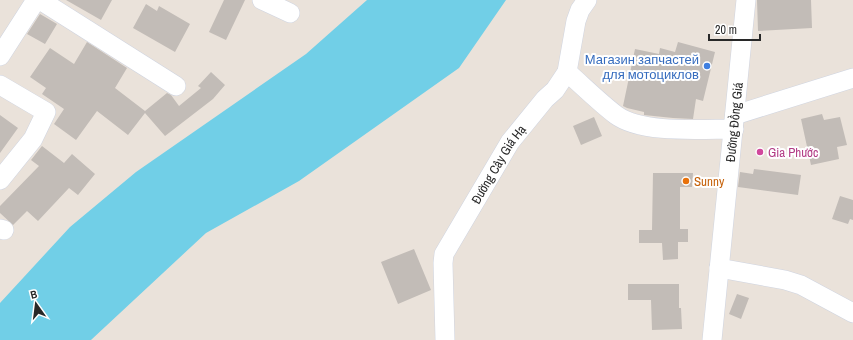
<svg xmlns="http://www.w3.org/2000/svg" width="853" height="340" viewBox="0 0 853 340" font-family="'Archivo Narrow',sans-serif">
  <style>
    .water { fill: #71cfe7 }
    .building { fill: #c2bcb7 }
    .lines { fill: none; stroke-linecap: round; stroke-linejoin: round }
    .minor-casing { stroke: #cfd4e0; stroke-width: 20 }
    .minor { stroke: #fff; stroke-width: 19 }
    .shop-dot { fill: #3f7fe0; stroke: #fff; stroke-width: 1.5 }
    .hotel-dot { fill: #d1479c; stroke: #fff; stroke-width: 1.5 }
    .food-dot { fill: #e8710a; stroke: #fff; stroke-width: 1.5 }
    .labels { text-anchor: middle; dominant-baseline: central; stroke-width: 4; stroke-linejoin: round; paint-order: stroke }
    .shop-label { font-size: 13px; fill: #366cbe; stroke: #fff; text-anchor: end }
    .street-label { font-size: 13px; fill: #282828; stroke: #fff }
    .hotel-label { font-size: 13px; fill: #b23c85; stroke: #fff; text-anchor: start }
    .food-label { font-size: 13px; fill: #c56008; stroke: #fff; text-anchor: start }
  </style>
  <rect width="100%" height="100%" fill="#eae2da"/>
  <path class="water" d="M367 0H506L459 68 299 181 206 233 91 340H0V303L70 227 136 172 306 54Z"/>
  <path class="building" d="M66 0H112L101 20Z
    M224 0H245L226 40 209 32Z
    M757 0H811L812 28 758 31Z
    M146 4 157 11 159 6 190 24 175 52 133 28Z
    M40 14 57 24 45 44 27 34Z
    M87 42 127 68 115 88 145 111 167 93 171 95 179 106 201 88 198 86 211 72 225 85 213 99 165 136 145 113 128 135 97 111 76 140 54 124 64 109 42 94 46 88 30 77 50 48 74 64Z
    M678 42 715 52 703 101 696 99 693 119 673 118 644 115V112L627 108 623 106 635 49 659 54 660 48 675 52Z
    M822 114 824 120 840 117 847 145 837 147 839 159 811 165 801 119Z
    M0 115 18 128 0 153Z
    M594 117 602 136 581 145 573 126Z
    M42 146 64 163 72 154 95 174 78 195 69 188 38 221 27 211 13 225 0 213V206L39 166 31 160Z
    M754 169 801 175 798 195 738 187 740 172 753 174Z
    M653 173H693L692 187H680V229H688V242H678V259L663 260 662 243H639V230H652Z
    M840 196 853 200V220L850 219 848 224 832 219Z
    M414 249 431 290 398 304 381 262Z
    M628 284H679V308H681L682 329 652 330 651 300H628Z
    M737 294 749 298 741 319 729 314Z"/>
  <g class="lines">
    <defs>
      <g id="minor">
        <path d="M40 0 176 86"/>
        <path d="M262 0 290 13"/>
        <path d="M0 56 36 0"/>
        <path d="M567 72C583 86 599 102 616 115 642 134 701 129 734 129"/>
        <path d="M0 85 46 112 33 139 0 180"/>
        <path d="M735 115 853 78"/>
        <path d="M0 229 4 230"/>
        <path d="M719 268 785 280 801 285 853 313"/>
        <path id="s1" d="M445 340 443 263 444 254 510 142 545 99 555 90 567 72 576 21 580 10 587 0"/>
        <path id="s2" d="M712 340 746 0"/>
      </g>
    </defs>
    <use href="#minor" class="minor-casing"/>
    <use href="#minor" class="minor"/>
  </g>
  <circle class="shop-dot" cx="707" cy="66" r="4"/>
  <circle class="hotel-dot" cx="760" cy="152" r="4"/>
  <circle class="food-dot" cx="686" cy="181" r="4"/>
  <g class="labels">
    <g class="shop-label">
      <text x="699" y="59">Магазин запчастей<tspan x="699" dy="15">для мотоциклов</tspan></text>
    </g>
    <g class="street-label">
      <text stroke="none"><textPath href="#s2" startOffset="219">Đường Đồng Giá</textPath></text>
      <text stroke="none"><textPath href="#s1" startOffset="191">Đường Cây Giá Hạ</textPath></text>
    </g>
    <g class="hotel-label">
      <text x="768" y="152">Gia Phước</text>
    </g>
    <g class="food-label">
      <text x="694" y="181">Sunny</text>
    </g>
  </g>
  <g transform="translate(36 304) rotate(346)" stroke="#ffffff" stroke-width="3" paint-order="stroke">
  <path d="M0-3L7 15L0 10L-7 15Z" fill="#282828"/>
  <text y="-6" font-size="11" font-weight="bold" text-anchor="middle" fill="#282828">B</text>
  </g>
  <path d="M709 34v6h51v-6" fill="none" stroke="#282828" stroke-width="2"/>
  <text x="715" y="34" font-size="12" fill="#282828" stroke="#ffffff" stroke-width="3" paint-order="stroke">20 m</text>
</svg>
